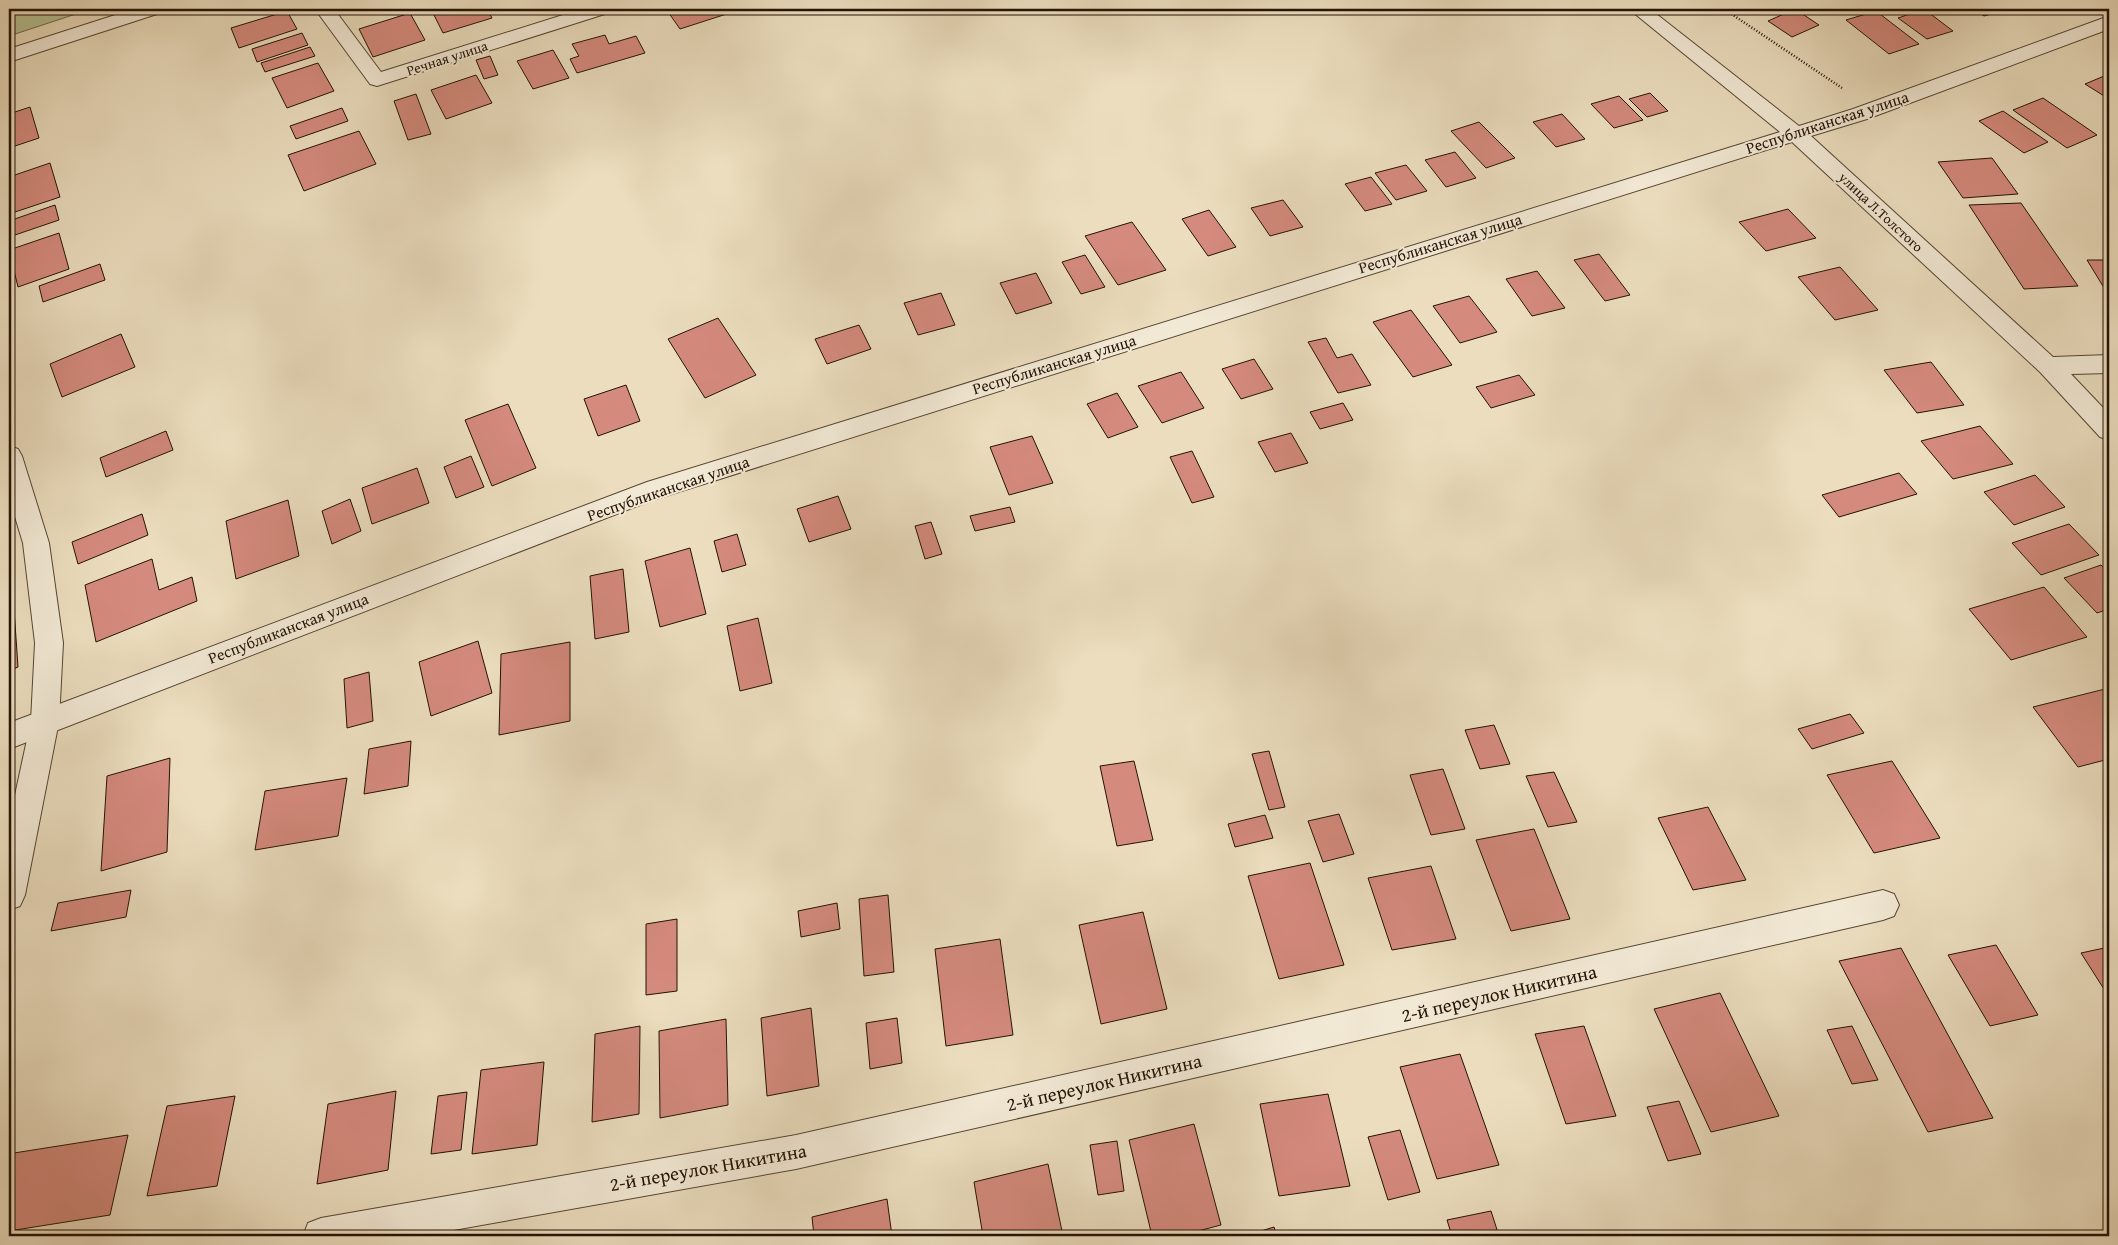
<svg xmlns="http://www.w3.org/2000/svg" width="2118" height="1245" viewBox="0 0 2118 1245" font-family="'Gentium Book Plus',serif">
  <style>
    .green { fill: #b7c191; stroke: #6d6a4a }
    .building { fill: #d48a7d; stroke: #231304 }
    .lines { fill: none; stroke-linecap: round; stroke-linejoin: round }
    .minor-casing { stroke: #554632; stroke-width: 2 }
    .tertiary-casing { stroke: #554632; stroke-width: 2 }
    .path { stroke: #231304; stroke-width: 2.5; stroke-dasharray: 1 2; stroke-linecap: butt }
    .minor { fill: #f2e9d5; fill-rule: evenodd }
    .tertiary { fill: #f2e9d5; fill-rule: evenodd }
    .labels { text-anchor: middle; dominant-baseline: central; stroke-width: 4; stroke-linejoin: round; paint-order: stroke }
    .far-street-label { font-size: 14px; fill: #231304; stroke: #f2e9d5 }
    .street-label { font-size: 16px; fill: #231304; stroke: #f2e9d5 }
    .near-street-label { font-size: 19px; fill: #231304; stroke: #f2e9d5 }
  </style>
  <rect width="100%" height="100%" fill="#ebddbe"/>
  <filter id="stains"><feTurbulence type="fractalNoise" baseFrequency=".004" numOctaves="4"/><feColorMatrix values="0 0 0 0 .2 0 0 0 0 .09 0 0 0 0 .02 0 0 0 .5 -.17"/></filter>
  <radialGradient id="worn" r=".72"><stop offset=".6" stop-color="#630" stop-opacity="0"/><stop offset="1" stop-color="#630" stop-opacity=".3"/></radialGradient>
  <path class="green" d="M9 9H91L9 36Z"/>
  <path class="building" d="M431 9H487L492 18 443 33Z
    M666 9H742L680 29Z
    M1795 9 1819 25 1792 37 1768 21Z
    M1924 9 1953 31 1927 39 1898 18Z
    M1974 9H2008L1984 16Z
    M287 11 297 29 239 48 231 28Z
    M1876 11 1919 44 1889 54 1846 20Z
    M410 13 425 40 373 57 359 29Z
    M302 33 308 45 257 62 252 49Z
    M605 35 609 44 636 36 645 53 577 73 570 59 579 56 572 44Z
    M310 47 315 56 265 72 261 63Z
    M553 50 569 78 533 89 517 61Z
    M490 56 498 75 484 79 476 60Z
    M318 63 334 91 287 108 272 78Z
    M2109 74V99L2085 84Z
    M476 75 492 103 446 119 431 90Z
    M1650 93 1668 111 1647 117 1629 99Z
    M416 94 431 134 408 140 394 101Z
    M1619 96 1643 120 1614 128 1591 104Z
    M2043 98 2097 135 2067 148 2013 110Z
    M30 107 39 138 9 148V114Z
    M342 108 348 121 296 139 290 126Z
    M2003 111 2048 142 2024 153 1979 121Z
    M1562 114 1585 139 1556 147 1533 122Z
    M1479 122 1515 158 1486 168 1451 131Z
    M359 131 376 164 304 191 288 155Z
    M1455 152 1476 178 1446 187 1425 160Z
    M1992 158 2018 194 1963 198 1938 162Z
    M50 163 60 197 9 214V177Z
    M1406 165 1427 191 1396 200 1375 173Z
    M1371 177 1392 204 1365 211 1345 184Z
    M1283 200 1303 227 1270 236 1251 208Z
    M2021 203 2078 286 2024 289 1969 205Z
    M55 205 59 220 9 237V221Z
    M1788 209 1816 238 1766 251 1739 222Z
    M1209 210 1236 247 1208 256 1182 219Z
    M1132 222 1166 270 1118 285 1085 236Z
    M59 233 69 269 18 287 9 250Z
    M1599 254 1630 295 1605 301 1574 260Z
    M1085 255 1105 287 1081 294 1062 262Z
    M2087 260H2109V296Z
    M100 264 105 280 43 302 39 286Z
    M1840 267 1878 310 1835 320 1798 277Z
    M1537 271 1565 308 1532 316 1506 279Z
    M1036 273 1052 303 1016 314 1000 283Z
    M941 293 955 325 918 335 904 303Z
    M1469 296 1497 332 1460 343 1433 306Z
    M1411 310 1452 365 1413 377 1373 322Z
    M718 318 756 375 705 398 668 339Z
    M859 325 871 349 827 364 815 339Z
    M121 334 135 367 62 397 50 364Z
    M1326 338 1337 358 1352 354 1371 385 1338 393 1308 342Z
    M1254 359 1273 389 1241 399 1222 369Z
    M1931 362 1964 405 1917 413 1884 370Z
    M1181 372 1204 408 1162 423 1138 386Z
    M1519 375 1535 395 1491 408 1476 387Z
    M626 385 640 421 598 436 584 399Z
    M1117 393 1138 427 1108 438 1087 404Z
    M1343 403 1353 420 1320 429 1310 412Z
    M508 404 536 468 492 486 465 420Z
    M1980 426 2013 464 1953 479 1921 441Z
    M166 431 173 450 106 477 100 458Z
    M1291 433 1308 463 1275 472 1258 442Z
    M1032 436 1053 483 1009 495 990 447Z
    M1192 451 1214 497 1192 503 1170 457Z
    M471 456 484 487 456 498 444 467Z
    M417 468 429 503 372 524 362 488Z
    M1899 473 1917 494 1839 517 1822 495Z
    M2035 475 2065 507 2014 525 1984 492Z
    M838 496 851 529 809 542 797 509Z
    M350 499 361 531 332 544 322 511Z
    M288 500 299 556 236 579 226 521Z
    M1010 507 1015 522 975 531 970 516Z
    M142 514 148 535 78 564 72 542Z
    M931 522 942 554 925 559 915 526Z
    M2069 524 2099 555 2041 575 2012 543Z
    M737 534 746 565 722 572 714 541Z
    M690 548 706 614 660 627 645 561Z
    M152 559 159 590 192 577 197 601 96 642 85 585Z
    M2101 565 2109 573V609L2097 613 2064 578Z
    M623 569 629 632 595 639 590 576Z
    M2044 587 2087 637 2011 660 1969 609Z
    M14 609 18 667 9 671V611Z
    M758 618 772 683 740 691 727 626Z
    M478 641 492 693 431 716 419 662Z
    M570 642V721L499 735 501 654Z
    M369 672 373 721 347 728 344 679Z
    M2109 688V759L2078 767 2033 707Z
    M1850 714 1864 733 1812 749 1798 729Z
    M1494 725 1510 764 1480 769 1465 730Z
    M411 741 408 786 364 794 369 749Z
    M1269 751 1285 807 1269 810 1252 754Z
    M170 758 167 852 101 871 107 776Z
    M1134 761 1153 840 1117 846 1100 766Z
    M1892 761 1940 838 1874 853 1827 775Z
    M1443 769 1465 829 1431 835 1410 775Z
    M1554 772 1577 822 1548 827 1526 776Z
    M347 778 338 836 255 850 265 791Z
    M1708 807 1746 880 1693 890 1658 818Z
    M1339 814 1354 854 1323 862 1308 821Z
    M1265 815 1273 838 1235 847 1228 824Z
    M1534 829 1570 919 1511 931 1476 840Z
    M1310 863 1344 965 1279 979 1248 876Z
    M1431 866 1456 939 1392 950 1368 878Z
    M131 890 126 917 51 931 58 903Z
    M888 895 894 972 864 976 859 899Z
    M837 903 840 929 801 937 798 911Z
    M1143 912 1167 1009 1101 1024 1079 925Z
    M677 919V991L646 995V924Z
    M1000 939 1013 1035 946 1046 935 949Z
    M1996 945 2038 1015 1990 1026 1948 955Z
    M2109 947V997L2081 953Z
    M1901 948 1993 1118 1928 1132 1839 961Z
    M1720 993 1779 1116 1711 1132 1654 1009Z
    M811 1008 819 1086 767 1096 761 1018Z
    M897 1018 902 1063 870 1069 866 1023Z
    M726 1019 728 1105 660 1118 659 1031Z
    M640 1026 639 1114 592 1122 595 1034Z
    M1584 1026 1616 1116 1566 1124 1535 1034Z
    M1852 1026 1878 1080 1852 1084 1827 1030Z
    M1460 1054 1499 1165 1437 1179 1400 1067Z
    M544 1062 537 1145 472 1154 481 1070Z
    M396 1091 388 1170 317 1184 328 1104Z
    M467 1092 461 1150 431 1154 438 1096Z
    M1328 1094 1350 1186 1279 1196 1260 1104Z
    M235 1096 217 1186 147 1196 167 1106Z
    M1679 1101 1701 1154 1668 1161 1647 1107Z
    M1194 1124 1221 1225 1179 1236H1152L1129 1140Z
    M1400 1130 1420 1192 1388 1200 1368 1137Z
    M128 1135 110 1215 9 1231V1174L14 1153Z
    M1117 1141 1124 1191 1098 1195 1090 1145Z
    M1048 1164 1063 1236H983L974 1182Z
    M887 1199 892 1236H814L812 1217Z
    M1491 1211 1499 1236H1452L1447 1220Z
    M1274 1227 1277 1236H1245Z"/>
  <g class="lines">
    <defs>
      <path id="minor" d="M134 9H163L160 13 9 62V49Z
        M315 9H334L381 72 582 9H611L608 13 377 86 370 84Z
        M9 446 18 449 22 456 49 543 63 643 59 721 25 895 20 906 9 910V823L31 721 35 643 23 543 9 497Z
        M1883 890 1894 894 1899 905 1894 916 1883 920 796 1169 420 1236H303L308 1223 321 1218 796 1135Z"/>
      <path id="tertiary" d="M1629 9H1650L1799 126 1853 109 2109 16V29L1867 119 1811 136 2053 357 2109 355V373L2071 374 2109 414V440L2100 437 2040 372 1792 142 653 500 9 749V723L647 482 1780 132Z"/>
    </defs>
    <use href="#minor" class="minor-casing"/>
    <use href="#tertiary" class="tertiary-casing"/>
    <path class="path" d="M1724 9 1842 88"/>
    <use href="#minor" class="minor"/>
    <use href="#tertiary" class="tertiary"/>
  </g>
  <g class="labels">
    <g class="far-street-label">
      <text transform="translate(447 58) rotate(-18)">Речная улица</text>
      <text transform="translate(1881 212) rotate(43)">улица Л.Толстого</text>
    </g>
    <g class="street-label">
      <text transform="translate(1827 122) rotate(-18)">Республиканская улица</text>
      <text transform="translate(1440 243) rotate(-17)">Республиканская улица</text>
      <text transform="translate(1054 364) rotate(-17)">Республиканская улица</text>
      <text transform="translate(668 488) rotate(-19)">Республиканская улица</text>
      <text transform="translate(288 628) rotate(-21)">Республиканская улица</text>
    </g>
    <g class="near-street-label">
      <text transform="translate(1499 993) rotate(-13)">2-й переулок Никитина</text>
      <text transform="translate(1104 1082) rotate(-13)">2-й переулок Никитина</text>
      <text transform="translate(708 1167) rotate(-10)">2-й переулок Никитина</text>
    </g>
  </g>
  <rect width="2118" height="1245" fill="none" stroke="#ebddbe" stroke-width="30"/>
  <rect x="10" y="10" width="2098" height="1225" fill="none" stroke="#231304" stroke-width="2.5"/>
  <rect x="15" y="15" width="2088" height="1215" fill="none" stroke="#231304"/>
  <rect width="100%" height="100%" filter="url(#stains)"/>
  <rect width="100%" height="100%" fill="url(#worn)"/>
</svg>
